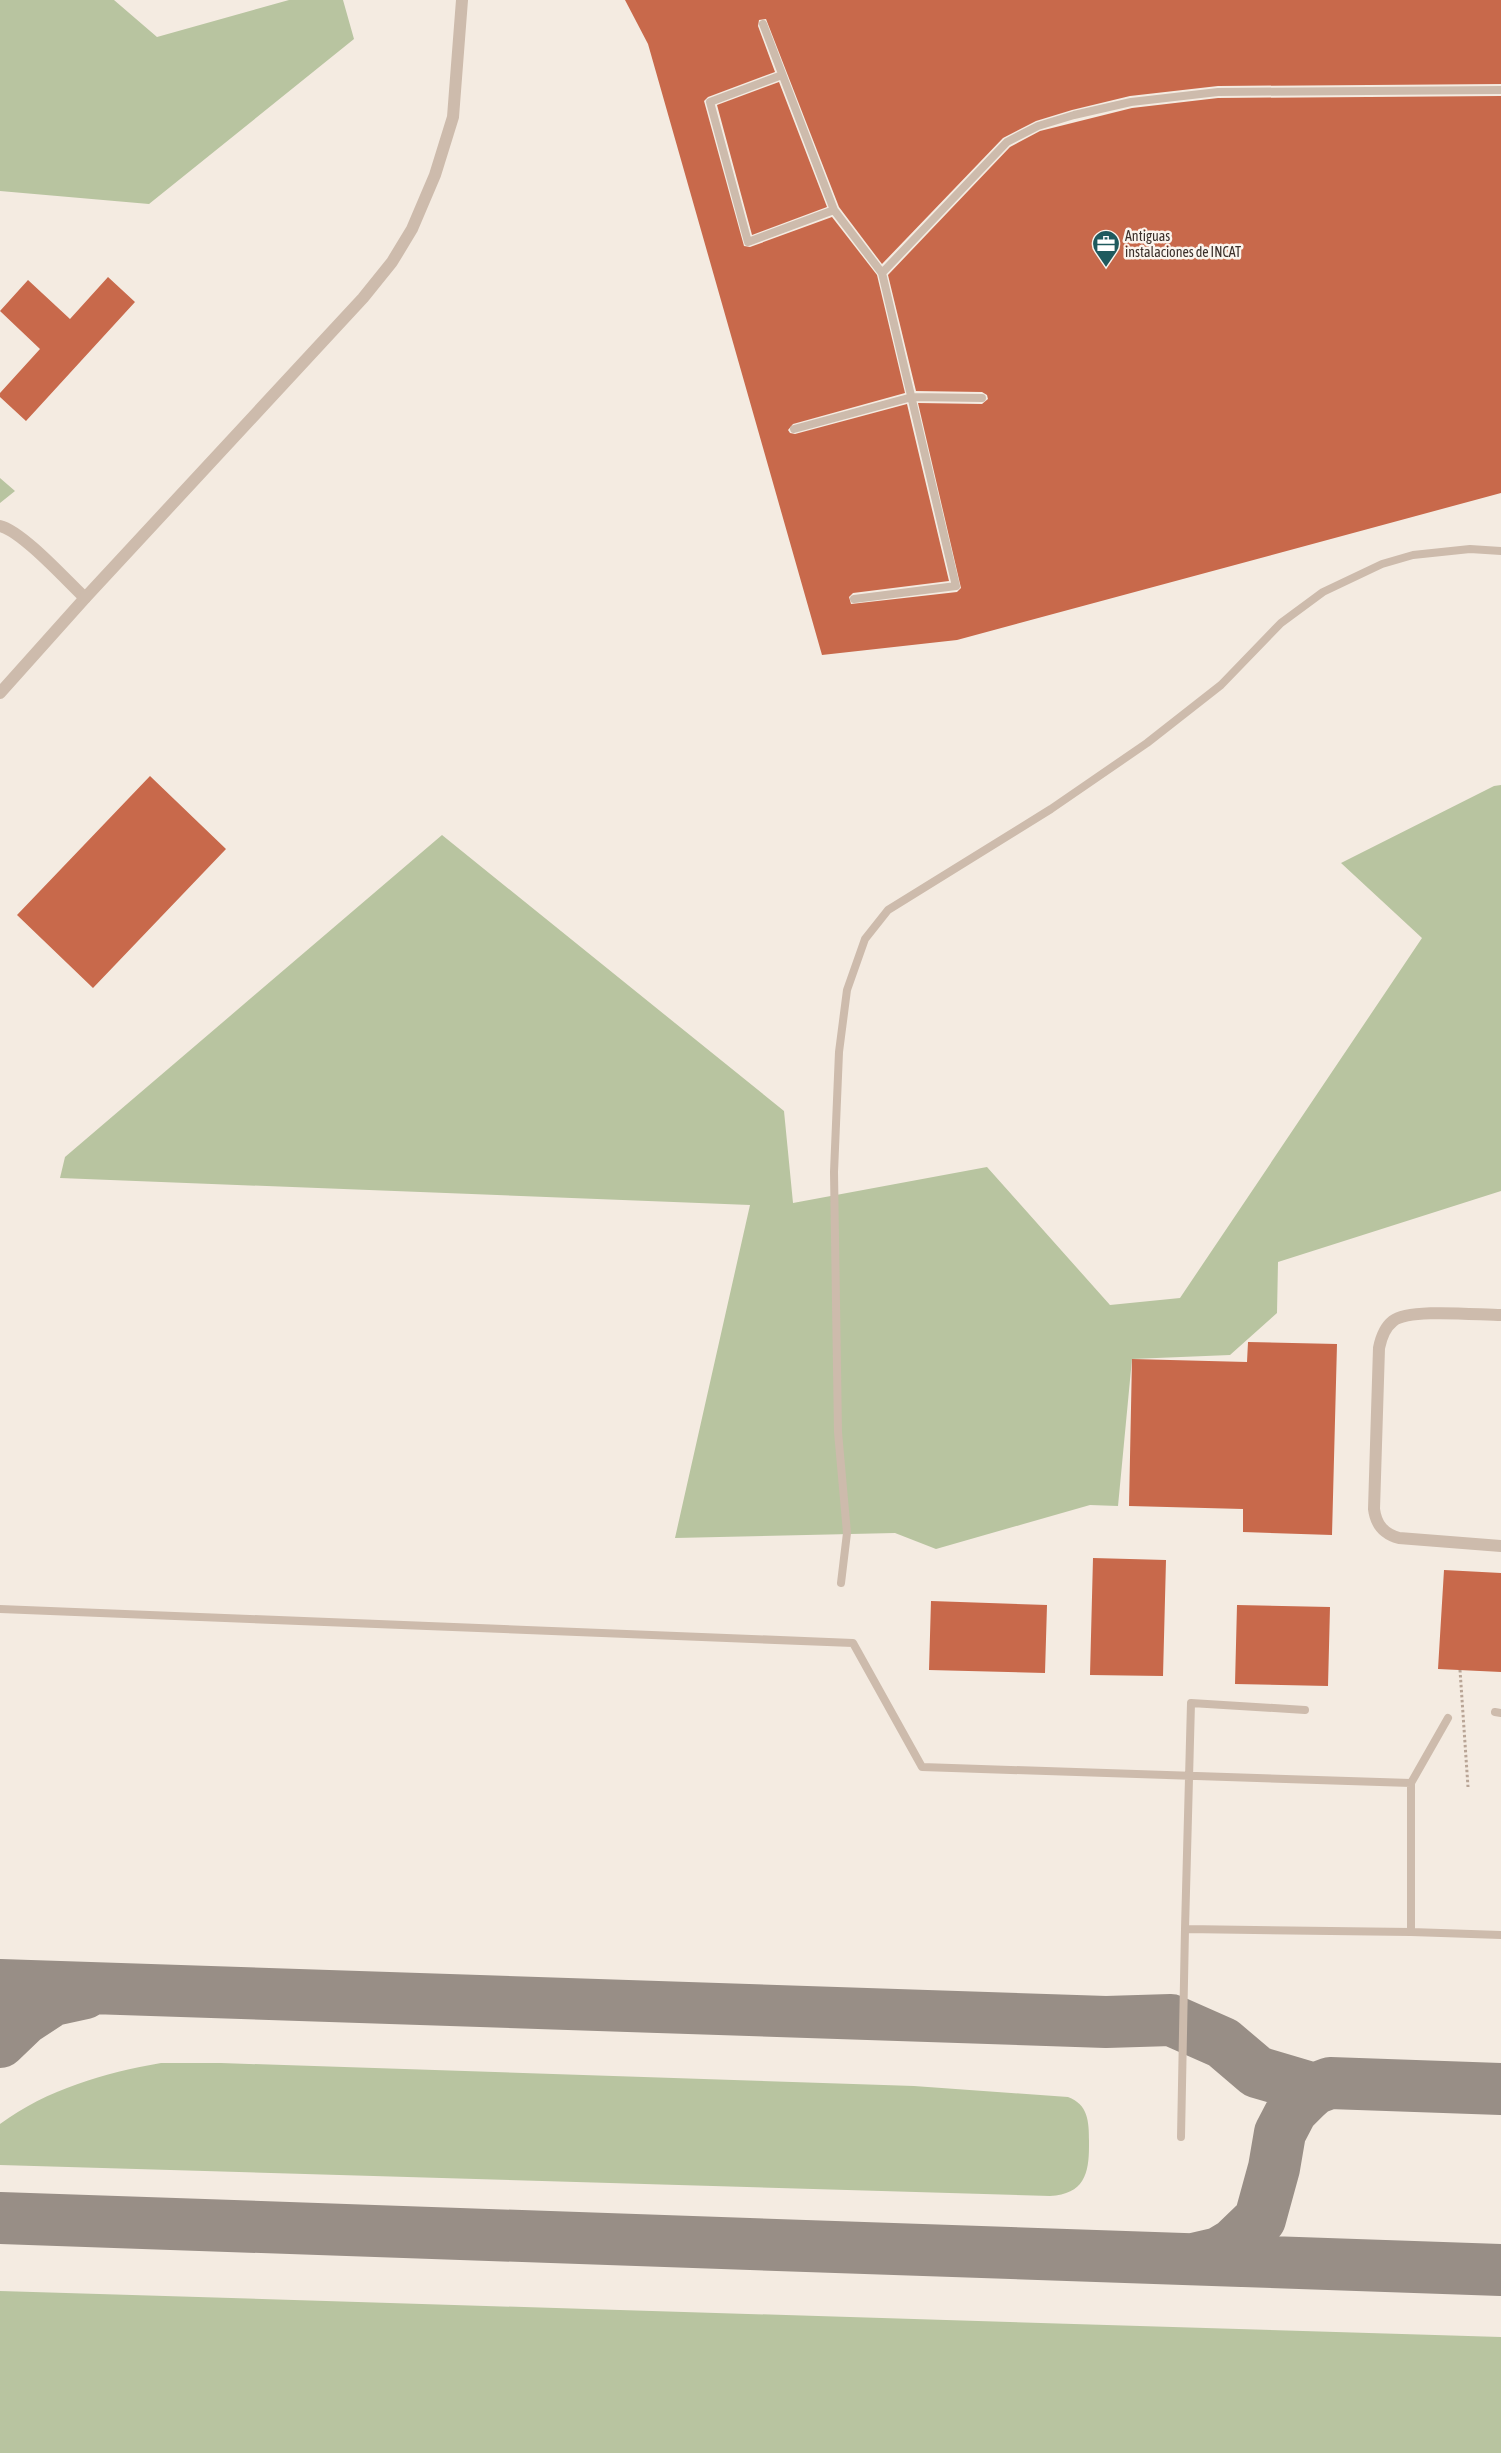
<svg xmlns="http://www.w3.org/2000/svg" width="1501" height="2453" viewBox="0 0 1501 2453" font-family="'Asap Condensed',sans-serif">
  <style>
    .green { fill: #b8c4a0 }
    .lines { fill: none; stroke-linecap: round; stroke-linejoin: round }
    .taxiway { stroke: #988e86; stroke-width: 52 }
    .building { fill: #c8694b }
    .path { stroke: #b9a596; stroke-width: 3; stroke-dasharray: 2.5 2.5; stroke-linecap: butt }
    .service { stroke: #cdbbac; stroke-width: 8 }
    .minor { stroke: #cdbbac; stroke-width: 12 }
    .tertiary { stroke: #cdbbac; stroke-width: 12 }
    .labels { text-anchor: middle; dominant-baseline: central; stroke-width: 5; stroke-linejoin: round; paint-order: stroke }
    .poi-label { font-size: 14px; fill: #3b302b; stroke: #fbf5ee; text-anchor: start }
  </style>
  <rect width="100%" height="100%" fill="#f4ebe1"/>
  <path class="green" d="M0 0H114L157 37 289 0H343L354 39 149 204 0 191Z
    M0 478 15 491 0 503Z
    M1501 785V1191L1278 1262 1277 1313 1230 1355 1132 1359 1118 1506 1090 1505 936 1549 895 1533 675 1538 750 1205 60 1178 65 1157 442 835 784 1111 793 1203 987 1167 1110 1305 1180 1298 1422 938 1341 863 1494 786Z
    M161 2063H221L914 2086 1068 2097C1090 2105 1089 2125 1089 2146 1089 2174 1084 2194 1050 2196L0 2165V2124C48 2089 104 2073 161 2063Z
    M0 2291 1501 2337V2453H0Z"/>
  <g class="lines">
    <path class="taxiway" d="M0 1985 1106 2022 1171 2020 1223 2043 1257 2072 1314 2089
      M0 2042 24 2019 53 2000 85 1993
      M0 2218 1501 2270
      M1193 2259 1219 2253 1234 2244 1260 2219 1274 2168 1280 2133 1292 2110 1305 2097 1314 2089 1330 2083 1501 2089"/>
  </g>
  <path class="building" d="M625 0H1501V84L1218 86 1130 96 1072 110 1036 121 1003 138 882 264 839 207 766 19 759 20 758 26 775 72 708 97 704 101 744 246 750 247 832 217 877 275 905 393 793 424 788 430 790 433 795 434 907 404 949 581 853 593 849 597 851 604 957 592 961 588 918 403 982 404 988 399 987 395 982 392 916 391 888 275 1010 147 1040 131 1132 108 1218 98 1501 96V493L957 640 822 655 648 44Z
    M779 82 827 207 752 235 717 105Z
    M108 277 135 302 26 421 0 397V393L40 349 0 311 28 280 70 319Z
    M150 776 226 849 93 988 17 915Z
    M1248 1342 1337 1344 1332 1535 1243 1532V1509L1129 1506 1132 1359 1247 1362Z
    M1093 1558 1166 1560 1163 1676 1090 1675Z
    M1444 1570 1501 1573V1672L1438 1669Z
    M931 1601 1047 1605 1045 1673 929 1670Z
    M1237 1605 1330 1607 1328 1686 1235 1684Z"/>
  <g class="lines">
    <path class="path" d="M1460 1670 1468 1787"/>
    <path class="service" d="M763 24 834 210 882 273 956 586 854 599
      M782 75 710 102 748 242 834 210
      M882 273 1007 142 1038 126 1074 115 1131 102 1218 92 1501 90
      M794 429 912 397 982 398
      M841 1583 847 1533 838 1432 834 1172 839 1052 847 990 865 939 888 910 1051 809 1147 743 1221 685 1281 623 1323 592 1382 564 1413 555 1470 549 1501 551
      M0 1609 853 1643 922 1767 1411 1783V1932L1501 1935
      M1305 1710 1191 1703 1185 1929 1411 1932
      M1495 1712 1501 1713
      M1411 1783 1448 1718
      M1181 2137 1185 1929"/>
    <path class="minor" d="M0 526C22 531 67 581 85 598
      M1501 1315C1478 1315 1409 1308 1393 1321 1384 1328 1381 1338 1379 1348L1374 1509C1376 1525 1384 1534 1399 1538L1501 1546"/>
    <path class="tertiary" d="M0 693 85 598 363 298 392 262 412 229 435 175 453 117 462 0"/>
  </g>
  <defs>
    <symbol id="office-pin" viewBox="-11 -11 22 30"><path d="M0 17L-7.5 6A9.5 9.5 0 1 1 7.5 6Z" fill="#1f5a5e" stroke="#fbf5ee"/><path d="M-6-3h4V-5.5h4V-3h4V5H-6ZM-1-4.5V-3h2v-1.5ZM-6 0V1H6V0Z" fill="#fff"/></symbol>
  </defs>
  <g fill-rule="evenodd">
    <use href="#office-pin" x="1090" y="228" width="32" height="43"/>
  </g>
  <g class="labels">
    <g class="poi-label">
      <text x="1125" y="236">Antiguas<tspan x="1125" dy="16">instalaciones de INCAT</tspan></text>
    </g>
  </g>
</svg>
